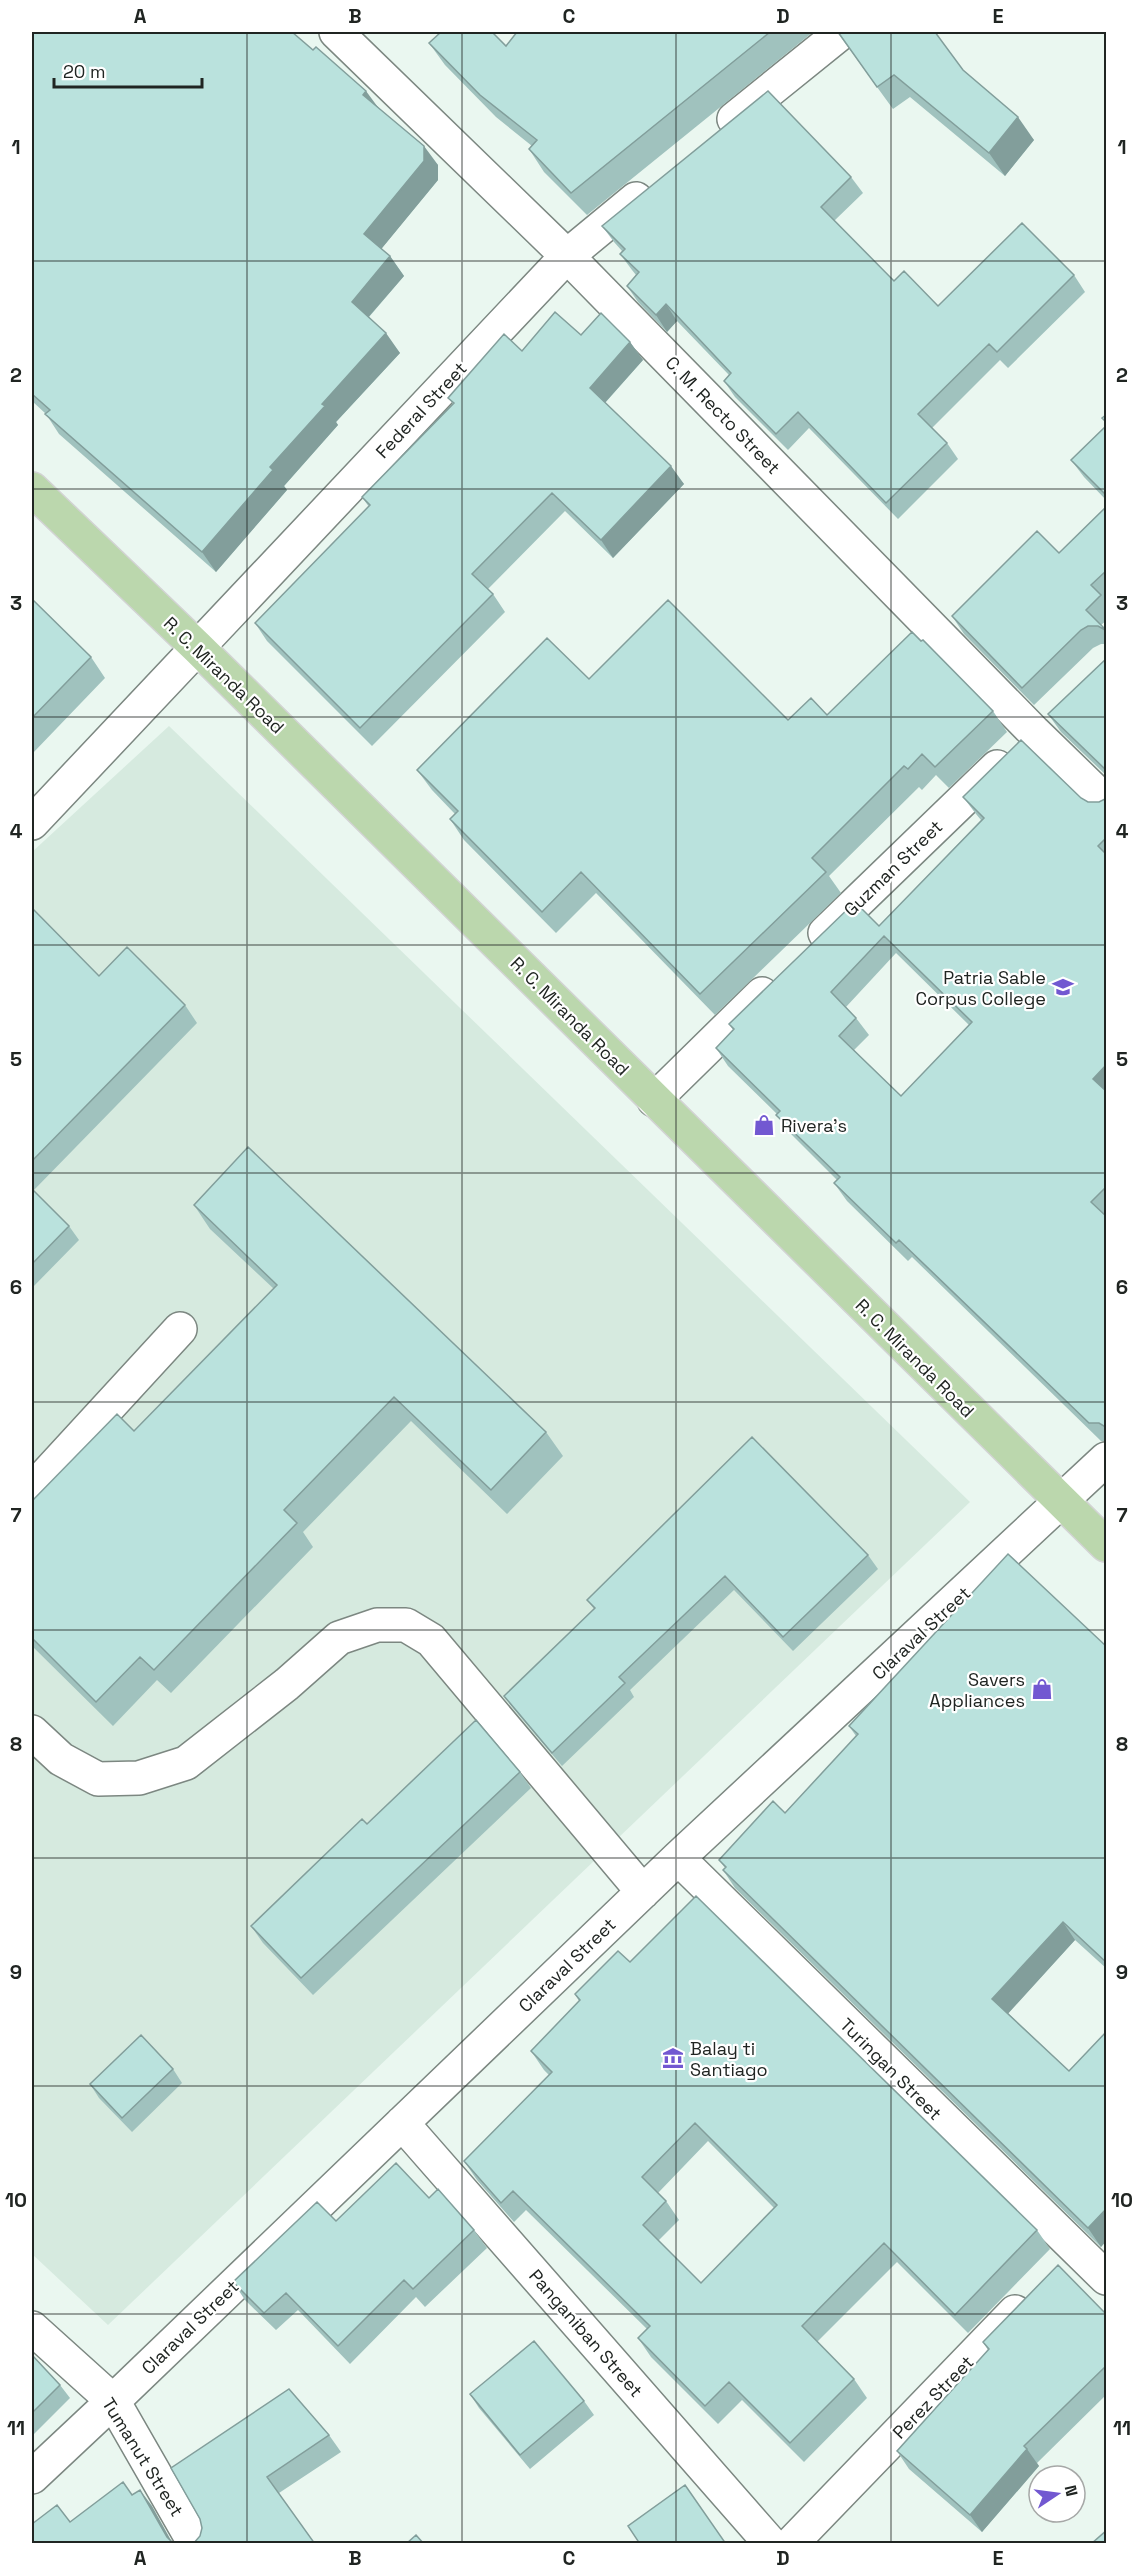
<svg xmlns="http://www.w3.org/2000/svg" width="1138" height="2575" viewBox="0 0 1138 2575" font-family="'Space Grotesk',sans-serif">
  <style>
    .built { fill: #d6eadf }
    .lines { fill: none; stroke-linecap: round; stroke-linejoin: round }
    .minor-casing { stroke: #7c8781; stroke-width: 36 }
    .major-casing { stroke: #d2d3d3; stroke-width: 36 }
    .minor { stroke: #fff; stroke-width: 33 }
    .major { stroke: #bbd7ad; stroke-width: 33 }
    .wall { fill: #a0c2be; fill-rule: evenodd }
    .shaded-wall { fill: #829e9b }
    .building { fill: #bae2dd; stroke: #829e9b; stroke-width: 1.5; fill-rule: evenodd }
    .grid { fill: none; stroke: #202522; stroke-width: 1.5; stroke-opacity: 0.55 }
    .labels { text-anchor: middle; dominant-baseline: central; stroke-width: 4.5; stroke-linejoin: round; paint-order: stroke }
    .street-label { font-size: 18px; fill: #202522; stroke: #fff }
    .poi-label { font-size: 18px; fill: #202522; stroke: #fff; text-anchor: end }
    .neatline { fill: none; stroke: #202522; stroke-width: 2 }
    .grid-label { font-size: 20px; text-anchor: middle; font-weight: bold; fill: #202522 }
  </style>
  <rect width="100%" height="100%" fill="#eaf7f0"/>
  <path class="built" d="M169 726 970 1502 108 2325 32 2254V852Z"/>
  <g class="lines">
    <defs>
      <path id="minor" d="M336 32 567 256 1034 732 1106 802
        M734 119 842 32
        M32 823 567 256 636 199
        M825 933 997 767
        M654 1100 762 994
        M32 1490 180 1329
        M32 1732 61 1759 98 1779 139 1778 186 1763 287 1684 339 1638 377 1625H406L431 1640 643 1892
        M678 1858 1106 2278
        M402 2123 771 2544
        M32 2328 113 2401 195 2544
        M32 2477 113 2401 678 1858 1106 1459
        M791 2544 1015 2312"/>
      <path id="major" d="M32 489 197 647 1106 1545"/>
    </defs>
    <use href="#minor" class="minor-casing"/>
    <use href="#major" class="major-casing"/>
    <use href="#minor" class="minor"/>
    <use href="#major" class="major"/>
  </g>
  <path class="wall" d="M32 32 377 106 438 165V180L381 249 390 256 404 276 369 317 400 353 336 422 338 425 284 486 287 490 216 572 59 434 46 414 32 401Z
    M517 32H813L587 215 544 172 529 149 532 146 496 117 445 65 429 43 506 46Z
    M837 32 963 70 1034 140 1005 176 910 97 893 109Z
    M851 177 863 193 834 221 894 281 938 306 1074 275 1085 292 1008 368 1000 360 932 428 947 443 958 459 898 519 809 428 788 450 735 397 724 381 729 375 677 321 667 332 638 302 627 286 636 275 632 270 620 254 622 251 614 242 602 226Z
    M581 335 630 342 643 360 605 403 684 484 613 558 565 511 488 589 493 594 505 612 372 746 267 641 255 623 369 507 362 497 453 404 448 398 522 351Z
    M1107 425V501L1084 477 1071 460Z
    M1107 506V600L1105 601 1107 603V620L1101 625 1107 630V644H1101L1093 648 1034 705 964 634 952 616 1059 553Z
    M32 599 91 657 105 678 32 754Z
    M1107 658V776L1061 732 1048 714Z
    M589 679 788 720 827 715 993 711 1007 732 949 788 936 775 922 790 919 787 829 876 841 893 715 1015 596 893 556 933 464 840 450 819 455 814 432 790 417 770Z
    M963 797 1081 798 1088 802H1099L1107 798V1441H1101L912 1257 908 1261 847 1201 834 1183 837 1180 789 1132 777 1114 728 1066 716 1048 733 1030 729 1024 879 926 981 820 976 814ZM896 953 969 1025 901 1096 854 1050 869 1035 856 1018 846 1007Z
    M32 908 99 976 185 1005 197 1023 33 1191 69 1226 79 1240 32 1288Z
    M194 1205 546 1432 563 1456 507 1514 411 1421 303 1532 313 1547 171 1693 157 1680 113 1726 32 1646V1501L134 1431 274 1289 210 1229Z
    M752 1437 868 1555 878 1569 793 1651 734 1590 630 1690 634 1697 562 1766 514 1709 504 1696 594 1609 587 1600Z
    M1107 1647V1969L1075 1940 1008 2013 1069 2071 1107 2031V2240L1101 2247 735 1888 723 1870 725 1868 719 1860 785 1813 856 1736 849 1726Z
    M520 1772 531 1788 313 1995 263 1943 251 1926 367 1824Z
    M630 1962 1037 2230 1050 2249 968 2333 897 2262 817 2342 854 2379 867 2398 804 2462 742 2400 718 2424 651 2357 638 2338 647 2329 526 2210 514 2222 477 2180 464 2161 549 2075 544 2070 531 2051 579 2001 575 1994ZM708 2141 774 2208 701 2283 658 2241 679 2220 666 2201 658 2193Z
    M173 2069 182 2083 132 2132 99 2098 90 2084Z
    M429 2198 474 2230 487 2248 425 2307 416 2297 350 2364 298 2310 276 2330 245 2300 233 2282 336 2221Z
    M1107 2315V2394L1037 2463 1039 2466 982 2532 909 2469 897 2451 988 2350 983 2342Z
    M32 2355 60 2385 70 2398 32 2436Z
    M470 2394 584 2401 594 2415 530 2469 479 2408Z
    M329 2435 341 2452 279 2493 200 2536 202 2528 200 2519Z"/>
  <path class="shaded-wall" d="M366 91 380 110 363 95Z
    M1018 117 1034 140 1005 176 989 153Z
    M424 146 438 165V180L378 253 364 234Z
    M390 256 404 276 365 321 352 302Z
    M666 304 677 321 667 332 656 315Z
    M386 333 400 353 336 422 338 425 284 486 287 490 216 572 202 552 270 467 322 404Z
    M630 342 643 360 602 406 590 388Z
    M671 466 684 484 613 558 601 540Z
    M1107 1064V1096L1093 1079Z
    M1063 1922 1075 1940 1005 2017 992 1999Z
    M1107 2208V2240L1101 2247 1088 2228Z
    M1027 2449 1039 2466 982 2532 970 2515Z
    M140 2490 152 2506 173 2544 167 2537Z"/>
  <path class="building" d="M32 32H292L313 50 316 47 366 91 363 95 424 146V161L364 234 390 256 352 302 386 333 322 404 325 406 270 467 273 470 202 552 45 414 50 410 32 394Z
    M441 32H492L506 46 517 32H770L571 193 529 149 537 140 480 95 429 43Z
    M838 32H935L963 70 1018 117 989 153 894 75 877 87Z
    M768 91 851 177 821 207 894 281 904 271 938 306 1022 223 1074 275 997 352 989 344 918 414 947 443 886 503 798 412 776 434 724 381 731 373 666 304 656 315 627 286 639 272 620 254 625 249 602 226Z
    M555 312 581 335 601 313 630 342 590 388 671 466 601 540 552 493 472 574 493 594 360 728 255 623 370 505 362 497 454 403 448 398 504 334 522 351Z
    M1107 414V423L1102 418Z
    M1107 425V496L1071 460Z
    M1107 506V570L1091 585 1101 595 1086 610 1107 631 1098 626H1088L1081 630 1022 688 952 616 1037 531 1059 553Z
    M32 599 91 657 32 718Z
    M668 600 788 720 811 698 827 715 912 632 921 641 923 640 993 711 935 767 922 754 908 769 904 766 812 858 826 872 700 994 581 872 542 912 450 819 458 811 417 770 547 638 589 679Z
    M1107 658V771L1048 714Z
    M1021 740 1081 798 1088 802H1099L1107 798V837L1098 846 1107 855V1064L1093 1079 1107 1092V1186L1091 1202 1107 1217V1428L1099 1423H1089L899 1240 896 1243 834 1183 840 1177 776 1115 780 1111 716 1048 734 1029 729 1024 855 902 879 926 984 818 963 797ZM884 936 972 1022 901 1096 839 1036 856 1018 831 992Z
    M32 908 99 976 127 947 185 1005 32 1161Z
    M248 1147 546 1432 491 1490 394 1397 284 1510 297 1523 154 1670 140 1657 96 1702 32 1638V1501L117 1414 134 1431 277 1285 194 1205Z
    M32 1189 69 1226 32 1264Z
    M752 1437 868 1555 783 1637 725 1576 619 1677 625 1683 552 1753 504 1696 595 1608 587 1600Z
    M1008 1554 1107 1647V1963L1063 1922 992 1999 1069 2071 1107 2031V2208L1088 2228 723 1870 726 1867 719 1860 773 1801 785 1813 858 1734 849 1726Z
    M476 1720 520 1772 301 1978 251 1926 362 1819 367 1824Z
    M696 1896 1037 2230 955 2315 884 2243 802 2326 854 2379 790 2443 729 2382 705 2406 638 2338 650 2326 513 2191 501 2203 464 2161 552 2072 531 2051 580 2000 575 1994 618 1951 630 1962ZM695 2123 777 2205 701 2283 643 2225 666 2201 642 2177Z
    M141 2035 173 2069 122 2118 90 2084Z
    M396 2163 429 2198 438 2189 474 2230 413 2289 404 2280 338 2346 286 2293 264 2313 233 2282 317 2202 336 2221Z
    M1058 2265 1107 2315V2365L1024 2446 1027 2449 970 2515 897 2451 989 2349 983 2342Z
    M534 2341 584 2401 520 2455 470 2394Z
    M32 2355 60 2385 32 2413Z
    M289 2389 329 2435 267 2477 315 2544H193L200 2536 202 2528 200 2519 171 2468Z
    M123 2482 132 2495 140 2490 167 2537 174 2544H32V2524L57 2505 70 2522Z
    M685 2485 726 2544H640L628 2526Z
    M1107 2530V2544H1091Z
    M416 2535 424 2544H406Z"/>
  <path class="grid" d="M247 32V2544M462 32V2544M676 32V2544M891 32V2544M32 261H1106M32 489H1106M32 717H1106M32 945H1106M32 1173H1106M32 1402H1106M32 1630H1106M32 1858H1106M32 2086H1106M32 2314H1106"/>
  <defs>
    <symbol id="university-bare" viewBox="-9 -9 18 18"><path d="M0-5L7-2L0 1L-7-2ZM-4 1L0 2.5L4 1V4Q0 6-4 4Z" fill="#7258d1" stroke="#fff" stroke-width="2.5" paint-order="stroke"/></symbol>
    <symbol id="shop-bare" viewBox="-9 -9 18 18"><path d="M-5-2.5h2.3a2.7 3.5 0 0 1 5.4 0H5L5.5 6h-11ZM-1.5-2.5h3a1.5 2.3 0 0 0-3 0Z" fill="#7258d1" stroke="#fff" stroke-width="2.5" paint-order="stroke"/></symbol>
    <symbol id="museum-bare" viewBox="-9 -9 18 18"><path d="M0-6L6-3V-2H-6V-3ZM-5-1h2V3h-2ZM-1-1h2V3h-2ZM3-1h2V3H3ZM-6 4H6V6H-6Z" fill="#7258d1" stroke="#fff" stroke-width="2.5" paint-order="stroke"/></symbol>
  </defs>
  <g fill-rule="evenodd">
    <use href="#university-bare" x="1048" y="972" width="30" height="30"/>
    <use href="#shop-bare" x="749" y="1110" width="30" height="30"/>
    <use href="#shop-bare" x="1027" y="1674" width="30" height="30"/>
    <use href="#museum-bare" x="658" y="2043" width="30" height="30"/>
  </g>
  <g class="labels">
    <g class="street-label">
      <text transform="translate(421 410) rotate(-47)">Federal Street</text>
      <text transform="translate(723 415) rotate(46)">C. M. Recto Street</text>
      <text transform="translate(224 675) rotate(44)">R. C. Miranda Road</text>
      <text transform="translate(893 868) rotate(-44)">Guzman Street</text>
      <text transform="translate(570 1016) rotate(45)">R. C. Miranda Road</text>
      <text transform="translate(915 1358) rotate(45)">R. C. Miranda Road</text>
      <text transform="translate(921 1633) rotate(-43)">Claraval Street</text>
      <text transform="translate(567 1965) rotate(-44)">Claraval Street</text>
      <text transform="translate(891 2069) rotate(45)">Turingan Street</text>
      <text transform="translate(190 2327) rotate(-44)">Claraval Street</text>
      <text transform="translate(586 2333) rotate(49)">Panganiban Street</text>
      <text transform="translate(933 2397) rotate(-46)">Perez Street</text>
      <text transform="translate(143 2457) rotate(58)">Tumanut Street</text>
    </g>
    <g class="poi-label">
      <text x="1046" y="977">Patria Sable<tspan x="1046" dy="21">Corpus College</tspan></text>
      <text x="781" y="1125" text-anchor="start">Rivera's</text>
      <text x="1025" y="1679">Savers<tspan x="1025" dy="21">Appliances</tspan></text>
      <text x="690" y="2048" text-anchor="start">Balay ti<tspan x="690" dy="21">Santiago</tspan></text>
    </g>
  </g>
  <rect width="1138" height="2575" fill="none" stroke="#ffffff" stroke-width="66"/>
  <g transform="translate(1057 2494) rotate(77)"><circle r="28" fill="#ffffff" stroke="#a6a8a7" stroke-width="1.5"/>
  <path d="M0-4.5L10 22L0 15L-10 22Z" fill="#7258d1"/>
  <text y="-9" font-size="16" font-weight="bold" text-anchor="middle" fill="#202522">N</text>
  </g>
  <path d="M54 78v9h148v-9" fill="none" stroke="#202522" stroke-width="3"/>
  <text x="63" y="78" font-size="18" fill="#202522" stroke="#ffffff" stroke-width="4.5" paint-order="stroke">20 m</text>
  <rect x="33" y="33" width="1072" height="2509" class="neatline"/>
  <g class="grid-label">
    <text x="140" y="23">A</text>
    <text x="355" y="23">B</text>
    <text x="569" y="23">C</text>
    <text x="783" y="23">D</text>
    <text x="998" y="23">E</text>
    <text x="16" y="154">1</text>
    <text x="1122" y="154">1</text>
    <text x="16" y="382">2</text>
    <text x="1122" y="382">2</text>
    <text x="16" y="610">3</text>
    <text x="1122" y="610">3</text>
    <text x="16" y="838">4</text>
    <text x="1122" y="838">4</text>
    <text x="16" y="1066">5</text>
    <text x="1122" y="1066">5</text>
    <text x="16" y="1294">6</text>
    <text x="1122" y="1294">6</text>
    <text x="16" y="1522">7</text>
    <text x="1122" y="1522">7</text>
    <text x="16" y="1751">8</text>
    <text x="1122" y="1751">8</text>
    <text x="16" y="1979">9</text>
    <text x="1122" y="1979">9</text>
    <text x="16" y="2207">10</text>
    <text x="1122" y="2207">10</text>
    <text x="16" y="2435">11</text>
    <text x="1122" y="2435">11</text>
    <text x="140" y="2565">A</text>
    <text x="355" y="2565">B</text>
    <text x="569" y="2565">C</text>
    <text x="783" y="2565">D</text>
    <text x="998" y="2565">E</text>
  </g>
</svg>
